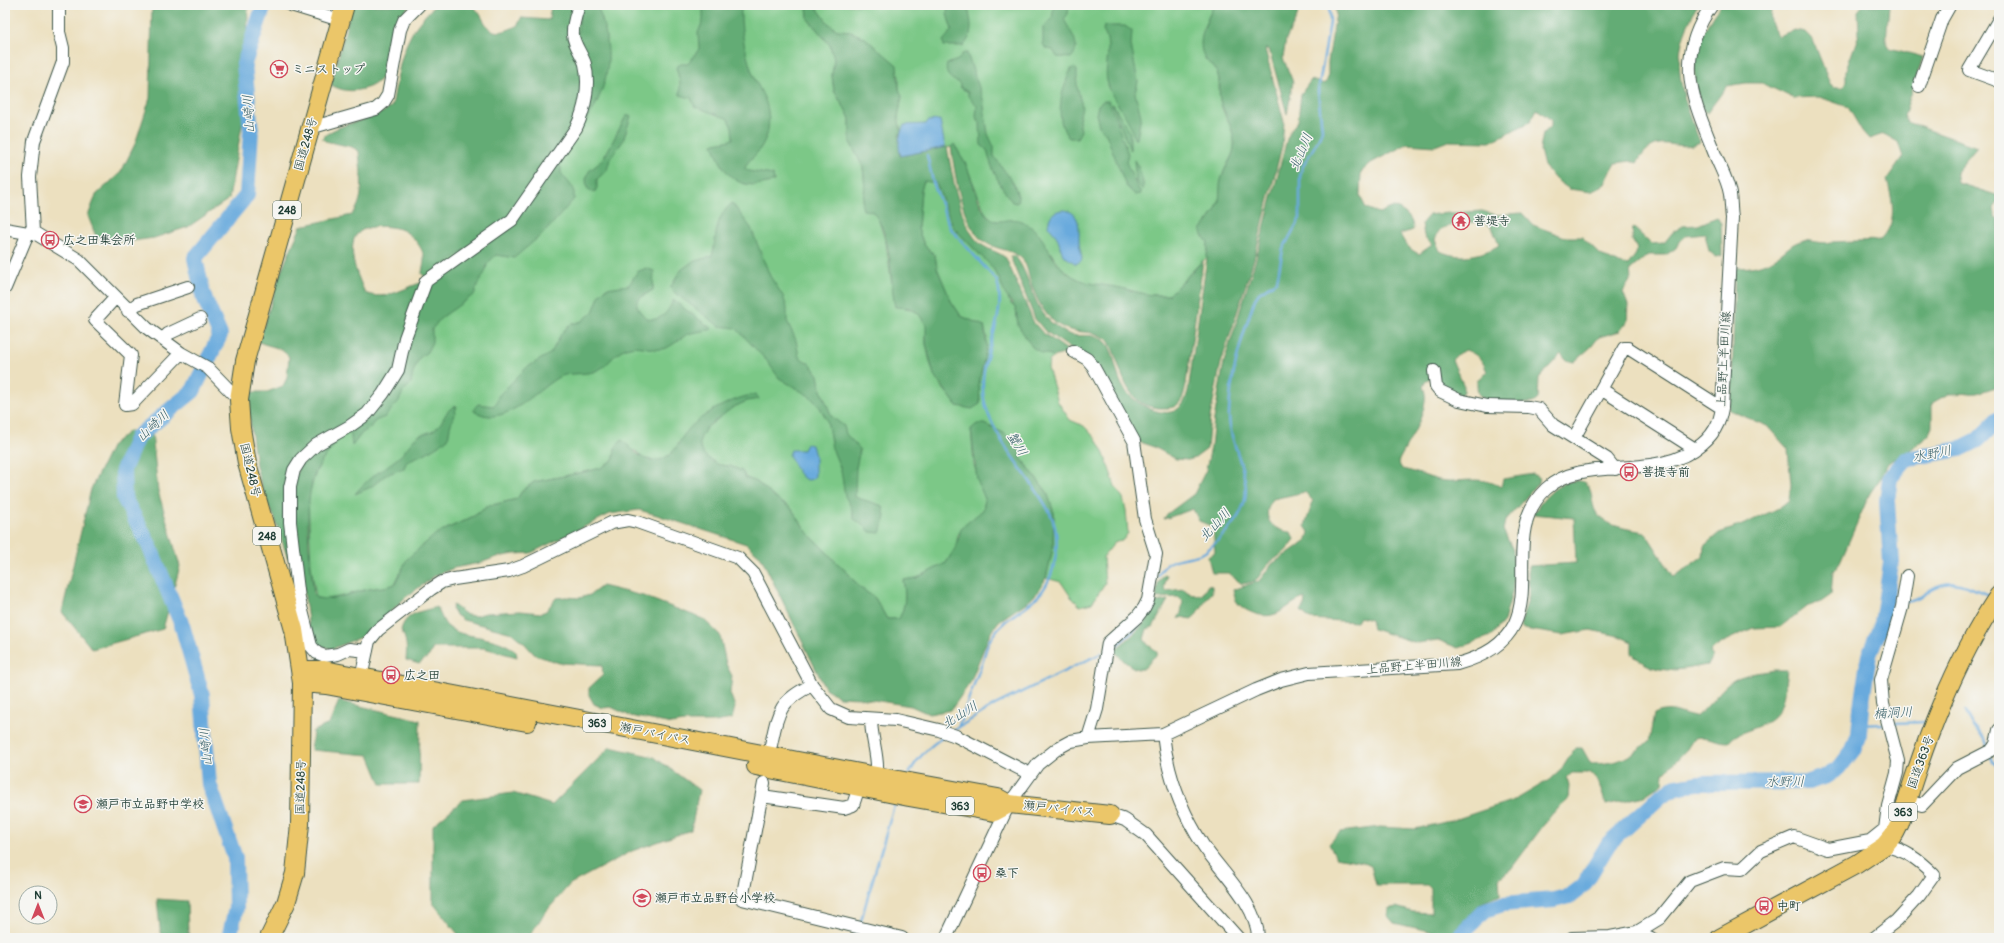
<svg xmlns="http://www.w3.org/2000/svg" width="2004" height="943" viewBox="0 0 2004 943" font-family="Pangolin,'Klee One',sans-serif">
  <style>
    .green { fill: #7bc887; stroke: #4d825e }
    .forest { fill: #64ac74; stroke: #427454; fill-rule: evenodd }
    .water { fill: #69aadd; stroke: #447488 }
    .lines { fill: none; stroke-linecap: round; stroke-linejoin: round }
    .stream { stroke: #69aadd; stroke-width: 2.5 }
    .river { stroke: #69aadd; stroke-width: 16 }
    .minor-casing { stroke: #3e5549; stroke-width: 14 }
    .highway-casing { stroke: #3e5549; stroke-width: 20 }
    .minor { stroke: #fff; stroke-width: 12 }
    .highway { stroke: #ebc669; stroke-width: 18 }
    .labels { text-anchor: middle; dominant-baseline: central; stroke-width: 3; stroke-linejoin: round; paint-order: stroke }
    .shield { fill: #f6f6f2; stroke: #60746d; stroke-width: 1 }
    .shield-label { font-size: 11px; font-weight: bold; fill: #1f3d34 }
    .poi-label { font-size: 12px; font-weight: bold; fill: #1f3d34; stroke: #f6f6f2; text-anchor: start }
    .street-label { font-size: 12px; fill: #1f3d34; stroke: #f6f6f2 }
    .water-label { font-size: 13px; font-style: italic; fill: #355e67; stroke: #f6f6f2 }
  </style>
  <rect width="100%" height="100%" fill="#f6f6f2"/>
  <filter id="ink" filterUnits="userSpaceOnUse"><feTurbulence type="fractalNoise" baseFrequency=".025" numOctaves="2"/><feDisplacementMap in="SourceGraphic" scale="8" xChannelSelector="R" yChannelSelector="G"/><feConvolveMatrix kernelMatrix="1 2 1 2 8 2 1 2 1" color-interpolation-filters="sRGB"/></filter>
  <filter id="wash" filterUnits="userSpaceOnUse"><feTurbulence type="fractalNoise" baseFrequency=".012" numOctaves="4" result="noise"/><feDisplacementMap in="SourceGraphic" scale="16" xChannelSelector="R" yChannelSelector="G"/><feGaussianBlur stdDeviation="0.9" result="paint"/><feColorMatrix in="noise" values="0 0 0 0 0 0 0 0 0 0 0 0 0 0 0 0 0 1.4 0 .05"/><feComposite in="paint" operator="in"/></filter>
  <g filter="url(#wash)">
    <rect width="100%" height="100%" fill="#ece0bf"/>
    <path class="green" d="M581 5H808L807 6 808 19 830 45 834 59 832 75 834 91 847 112 850 119V142L863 167 865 187 862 206 872 211 878 218 886 243 895 306C908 308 921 310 926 324 928 329 925 337 926 343 927 350 931 369 935 376 940 387 950 395 957 406L980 404 979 383 987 338 984 326 961 316 951 301 937 268 935 255 924 245 918 229 921 190 924 180 936 182 953 227 992 267 999 278 1010 303 1016 309 1018 325 1041 353 1056 356 1049 361 1048 368 1058 402 1070 420 1084 426 1096 439 1104 454 1115 486 1123 498 1126 510 1128 533 1123 540 1116 541 1103 557 1105 583 1092 603 1080 606 1071 597 1061 582 1046 578 1053 548 1054 513 1047 492 1021 458 1019 450 1004 433 971 429 974 465 985 499 983 511 958 534 956 547 946 563 917 578 903 580C906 595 906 605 899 619H887L875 598 859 587 847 572 837 563 807 532 791 508 776 499 757 482 746 478 742 471 730 466 644 459 636 451 615 448 614 459 601 468 589 471 534 482 522 491 517 499 488 506 474 516 436 534 402 569 395 584C384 589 376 587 365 590 347 594 334 601 316 598L311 565 308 497 316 472 322 460 336 443 335 437Z
      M815 5H1214L1202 31 1206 60C1224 74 1217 82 1220 100 1222 113 1231 124 1234 137 1237 154 1227 161 1223 174 1220 183 1221 192 1219 201 1216 212 1208 221 1201 230L1202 235 1208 242 1207 258 1201 262 1169 295H1149L1120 288 1085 283 1073 277 1061 267 1050 252 1011 220 1001 222 992 220 985 212 966 165 954 144 951 147 901 156V131L898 117 902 97 899 89V76L874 46 865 38 849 31 837 30 828 23Z"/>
    <path class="forest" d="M152 5H248L246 102 229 199 188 227 154 238 125 242 97 239 88 216 96 195 121 172 135 144 150 98Z
      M352 5H410C385 31 401 80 363 89 351 92 342 91 331 85Z
      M435 5C444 5 463 3 470 5 488 12 481 46 518 25L521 18 549 20 551 5H576L571 26 583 66 580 113 515 213 426 278 422 274C422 268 426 258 423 253 420 244 409 232 400 229 386 225 356 223 353 243 350 261 359 278 365 293 386 302 404 287 424 282L397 369 365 413 293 469 290 560 287 556 274 516 266 503 256 466 249 412 250 392H267L283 386 287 378 289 357C279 345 272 348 259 342L280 274 301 226 352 215C367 198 360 171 359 151L352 147 325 141 322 138C339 121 371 123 392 106 397 83 399 57 410 37 416 24 426 15 435 5Z
      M581 5H597C614 49 612 78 588 119L584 118 587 100 577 39Z
      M703 5H741C740 26 744 48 751 69 759 93 772 101 768 130 767 137 761 149 756 154 751 160 747 161 745 169L749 171 773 175 774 181C738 193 724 176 713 144 720 141 726 142 733 139L732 127 727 118C716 115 706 110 695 107L691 98 680 95V82L676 67 681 64H688L699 49 698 33 703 20Z
      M807 5H815L828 23 837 30 849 31 865 38 897 65 899 89 902 96 898 117 901 131 899 136 900 156 947 147C952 172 960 230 982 245 989 250 999 252 1006 258L1034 323 1042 332 1067 350 1064 354 1056 356 1041 353 1032 347 1018 325 1016 309 1005 294 999 278 992 267 953 227 936 183 924 181 921 190 918 229 924 245 935 255 937 268 951 301 961 316 984 326 987 346 979 383 980 404 972 409 957 406 934 375 926 344V325L918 313 910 308 895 307C889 276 893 235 872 211L863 210 862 206 865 187 863 167 850 142V119L847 112 834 91 832 75 834 59 830 45 808 19Z
      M948 5H967C971 19 975 35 963 46H944L943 41 952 30 947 14Z
      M1054 5H1069L1068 14 1064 19C1070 32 1083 45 1071 58L1057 57 1053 50 1046 49 1043 44V27L1052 19Z
      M1214 5H1299L1297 17 1286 39 1283 58 1293 82 1287 114 1269 49H1265L1284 122 1282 146 1254 259 1221 363 1210 417 1207 449 1195 458 1188 460 1176 459 1154 447 1136 441 1077 353 1045 331 1035 319 1010 256H1015C1032 277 1031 306 1053 324 1058 328 1065 333 1071 335 1083 337 1096 332 1106 342 1116 353 1115 377 1125 390 1134 403 1166 422 1180 407 1185 403 1186 397 1188 391L1207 258 1208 242 1202 235 1201 230C1208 221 1216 212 1219 201 1220 195 1219 187 1221 180 1224 168 1233 159 1234 147 1235 131 1226 117 1221 103 1218 96 1221 87 1219 79 1216 65 1212 68 1206 60 1194 43 1207 21 1214 5Z
      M1334 5H1698C1693 11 1691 20 1687 27 1670 67 1685 103 1700 142 1675 155 1658 127 1637 163L1631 161 1615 163 1605 184 1591 192 1569 189 1555 179 1544 166 1540 150 1543 133 1551 127V120L1537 109 1530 122 1490 142 1448 141 1435 146 1407 144 1371 163 1361 172 1360 196 1366 208 1379 213 1394 207C1405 212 1413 217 1413 230L1400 234C1404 243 1410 250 1419 254L1432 245 1424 236 1422 223 1429 215 1436 214 1482 211 1496 215 1522 213 1533 225 1565 237H1582L1601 255 1615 262 1628 265 1636 254 1637 249 1632 240 1633 227 1651 244 1664 243 1673 232 1683 226 1698 225 1717 217 1721 224 1722 256 1716 257 1709 251 1705 234 1686 236 1679 242 1676 248 1666 255H1648L1630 270 1631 279 1623 292 1628 305 1627 322 1620 331 1599 337 1591 347 1574 362 1566 360 1561 354 1558 357 1539 378 1538 399 1533 403C1521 403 1483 406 1478 393 1477 390 1477 384 1477 380L1487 372C1483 360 1478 355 1466 350L1459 353 1452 360 1464 386V392L1460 395 1450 393 1430 378 1425 382 1423 387C1433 406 1407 444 1398 462L1402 469C1415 471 1426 477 1439 480 1460 484 1479 474 1501 487L1503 479 1533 474 1539 477 1538 483 1529 494 1505 521 1503 530 1513 550V589L1504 621 1491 636 1458 648 1438 640 1417 643 1373 629 1371 620 1360 617 1357 622 1310 619 1301 611 1304 607 1305 598C1292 601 1285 612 1272 615 1262 618 1243 611 1237 602 1235 599 1234 594 1233 590L1259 581 1272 564 1307 540 1309 532 1305 526 1313 501 1305 492 1273 499C1260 516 1271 531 1291 532L1294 539C1285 556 1279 554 1268 565 1256 577 1262 581 1242 584L1228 573H1212L1208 557 1215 552 1213 530 1211 526 1199 521 1193 509 1164 519 1167 514 1194 494 1206 470 1211 447 1214 419 1224 362 1256 259 1287 139 1292 128 1298 121 1301 94 1311 80 1325 84 1328 78V62L1336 13ZM1484 222 1492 227 1499 245C1482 256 1458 260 1440 251L1435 240C1437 237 1437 233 1439 231 1444 224 1474 222 1484 222Z
      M1721 5H1773C1768 17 1771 26 1778 36L1794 30 1805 32 1813 40 1831 86 1835 88 1843 87 1846 81V70L1859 34 1858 11 1863 5H1889L1886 41 1890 48 1923 57 1904 116 1909 123 1977 147 1956 172 1958 183 1999 196V201L1994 208 1995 218 1999 220V386L1977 393 1948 394 1932 403V427L1928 436 1906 453 1888 463 1880 479 1870 493 1840 562 1833 571 1831 595 1821 602 1806 607 1780 627 1753 628 1727 640 1710 651 1712 658 1707 665C1678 670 1654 677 1632 653V642L1619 636 1590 630 1562 635 1524 629 1520 626 1529 596 1528 566 1576 563 1574 518 1533 514C1538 507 1543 499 1550 493 1558 485 1579 474 1588 486 1594 494 1590 507 1599 516 1611 528 1630 529 1645 532L1674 577 1703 556 1704 546 1719 533 1740 526 1779 508 1789 500 1791 485 1788 449 1767 426 1729 410 1732 392 1735 268C1754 268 1767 265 1782 253 1788 248 1793 243 1801 241 1812 239 1821 245 1831 242L1880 240C1898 224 1893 201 1887 180L1903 157 1898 142 1884 134 1869 139 1862 131 1848 107 1819 97 1793 98 1762 83H1746L1727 86 1707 113 1704 112C1687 71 1694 39 1721 5Z
      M1104 26H1125L1132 31 1131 45 1138 82 1135 93 1141 116 1137 139H1134C1132 117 1111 102 1107 81 1104 64 1113 45 1103 30Z
      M963 53H967L983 99 988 134 994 147V156L1014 184 1019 199 1017 203 1012 202C1000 186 991 169 987 150L981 145 980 123 976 117 977 106 968 96V92L961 88 959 83C950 79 944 74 947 64L958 60Z
      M1074 68 1077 70V87L1082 106 1079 120 1081 131 1077 138H1069C1053 119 1062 89 1071 69Z
      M1103 101H1109L1128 154 1126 162C1131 173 1135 184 1141 194L1135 195 1126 186 1106 134 1099 126 1096 114 1098 105Z
      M1112 104H1113L1130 132V150Z
      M626 116H631L623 141 610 159 607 170 597 179V188L594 193 587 188 586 179 589 171 598 164 606 154Z
      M954 144C958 151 963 158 966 165 973 180 976 199 985 213 997 229 1007 215 1021 221 1046 232 1045 252 1062 268 1081 286 1098 283 1121 288 1137 292 1152 297 1169 295L1203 261 1186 384C1184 396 1181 408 1167 408 1121 411 1124 366 1108 340 1092 327 1075 337 1057 324 1044 315 1036 298 1031 283 1028 276 1028 267 1023 260 1015 250 999 250 988 244 962 232 955 173 951 147Z
      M1134 160C1139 166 1145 183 1143 190L1136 182Z
      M554 162 561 167V173L574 189V199L546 231 514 258 496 255 487 264C486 277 477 280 475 294L441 318 432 329V342L427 352 419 358 413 373 411 383 403 392 399 401 385 417 375 421 370 428 362 433 352 446 350 428 385 394 426 282 492 238Z
      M732 203 751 228 770 276 783 296 787 308V321L796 340 799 357 810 364 818 375 821 390 832 417 844 426 846 434 860 449 856 468 855 497 883 506 885 517 880 533 870 532 866 527 854 519 851 507 845 496 841 470 832 448 827 420 819 406 809 396 779 378 767 361 736 328 719 326 675 293 670 288 681 270 692 262 712 256C718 234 713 220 732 203Z
      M646 268 654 271 653 290C637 300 629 301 647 319 661 321 668 313 673 300L712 329C704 332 694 331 686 335 678 340 672 347 662 349 651 351 639 343 626 348 611 354 611 366 593 372 582 375 567 372 557 378 534 392 502 431 473 410L478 404 493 406 497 402 498 396 526 368 551 353 561 334 569 325 582 321 593 312 600 294 606 288 629 285 637 272Z
      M756 394 759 399 747 401 732 408 706 428 700 439V447L705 456 719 465 730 466 742 471 746 478 757 482 776 499 791 508 807 532 837 563 847 572 859 587 875 598 887 619H899C906 605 906 595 903 580L917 578 946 563 956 547 961 528 983 510 985 499 977 480 971 429 977 424H984L1004 433 1020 450 1021 458 1047 492 1054 513 1053 548 1046 578 1038 592 1030 600 999 621 990 633 970 683 951 710 929 714 911 706 860 698 839 697 825 688 761 557 746 544 657 515 639 510 610 514 531 553 515 554 497 557 480 563 454 568 436 575 406 597 368 634 332 649 315 644 309 629 291 490 300 462 335 437 336 443C329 452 321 461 316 471 302 503 310 560 314 594L316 598C334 601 347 594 365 590 375 587 385 588 395 584L407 559 436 534 474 516 488 506 517 499 522 491 534 482 589 471 601 468 614 459 615 448 622 440C628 445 640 458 646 459 653 461 660 461 666 457 677 451 679 440 687 431 702 413 733 398 756 394Z
      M457 406 450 427 448 439 426 453 407 461 404 468 386 475 371 487 355 494C369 476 382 471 399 457 406 451 411 441 418 436 423 433 430 433 435 429 445 422 444 408 457 406Z
      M129 431 152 433 158 491 180 566 163 629 92 649 62 612 91 489 112 445Z
      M1164 575 1167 576 1164 587 1166 591 1184 589C1189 594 1195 596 1202 595L1208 585 1212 586V593C1203 601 1200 614 1191 619L1183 617 1178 619 1181 613 1183 601 1178 597 1156 598 1158 583Z
      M602 586 643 596 703 619 720 635 726 664 732 676 730 693 735 707 732 719 715 722H684L672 724 630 716 611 707 603 708 594 704 589 695V688L603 675 602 665 559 663 535 655 525 644 512 633 463 620 456 615 452 609 453 605 467 615 475 616 486 613 520 611 541 613 546 611 556 598 566 597 579 598 590 595Z
      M1168 600 1153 627 1147 629 1144 639 1148 645 1157 651V655C1150 659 1150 664 1144 668 1135 674 1118 656 1114 650 1131 638 1149 622 1156 602Z
      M437 607C440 613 443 622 447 626 458 636 475 635 488 639 499 641 508 645 516 651L517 657 484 648H433L429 656 419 664 406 660C407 648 407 640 401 630 406 612 420 612 437 607Z
      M1774 670H1787C1782 704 1786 718 1749 730 1741 733 1734 735 1729 742 1715 742 1708 735 1694 738L1687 749 1664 773 1663 783 1644 796 1606 805 1598 781 1591 773H1572L1567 778 1569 785 1568 800 1552 814 1511 869 1499 878 1500 895 1481 903 1447 938 1433 932 1394 923 1388 916V909L1396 907 1413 912 1431 913V889L1427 885H1376L1371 866 1362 862 1336 857 1329 844 1340 832 1380 827 1415 829 1454 820 1517 799 1549 780 1563 767 1575 748H1582L1591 764C1621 763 1625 759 1649 742L1654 714C1672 706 1678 714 1695 717 1712 706 1721 684 1740 677 1750 673 1764 672 1774 670Z
      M339 701 420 720 419 784H381L369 755 311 750 313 731 329 724Z
      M610 747 654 757 699 790 691 830 632 851 570 884 544 914 528 938H461L433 903V825L463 800 513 793 552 805Z
      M157 899 187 901 188 933 191 938H161Z"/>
    <path class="water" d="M940 120 945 147 901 156C897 146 899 135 904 125L926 124 928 121Z
      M1065 210C1081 213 1079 229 1079 241 1079 248 1082 254 1082 260L1076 264 1063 255 1057 237 1048 226C1049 215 1054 210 1065 210Z
      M806 444 812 445 815 456V476C804 490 793 463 789 455L791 450H803Z"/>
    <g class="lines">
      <path class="stream" d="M927 155 933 182 950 228 997 281C1009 320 976 358 984 399 991 438 1032 478 1050 513 1063 539 1056 581 1034 600 1020 612 1004 619 993 635 987 642 985 654 982 663 974 684 966 706 958 728
        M1158 576C1168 553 1191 561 1205 552 1215 544 1236 523 1241 511 1257 480 1228 446 1229 414 1230 375 1242 336 1255 299L1259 293 1277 281 1283 249 1300 218V176L1302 168 1318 140 1322 130 1318 91 1330 22 1329 5
        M1885 601 1899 602
        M1906 602C1917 601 1922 596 1930 590 1953 575 1969 588 1991 596
        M1112 648C1125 639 1141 625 1149 611
        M1965 711 1972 725 1985 739 1988 748
        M1892 723 1927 722
        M1860 725 1883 724
        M954 730 995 705 1102 653
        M1990 755 1993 762 1999 768
        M909 774C917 758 929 746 945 736
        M860 924 893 809 897 800
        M854 938 857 930"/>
      <path class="river" d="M229 938 236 908 235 858 209 784 202 695 182 625 148 543 124 498 123 470 137 437 193 391 220 335 203 295 195 258 247 195 251 130 244 64 264 5
        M1457 938 1485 910 1503 904 1554 900 1570 896 1583 886 1609 843 1662 795 1676 787 1698 783 1809 782 1826 776 1840 767 1853 750 1859 734 1861 707 1869 655 1882 623 1891 563 1887 501 1890 478 1906 459 1960 449 1978 440 1999 419"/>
    </g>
  </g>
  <g filter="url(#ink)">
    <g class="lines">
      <defs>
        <path id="minor" d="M291 5 340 20
          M1999 19 1969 70 1999 81
          M1919 86 1942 19 1950 5
          M310 128 376 109 383 103 388 95 400 30 404 20 419 5
          M5 229 28 233 33 232 79 260 147 328 181 353 208 368 239 400
          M33 232 30 177 34 141 63 62V48L59 32V5
          M5 288 28 233
          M115 298 95 320 131 355 125 405 132 404 181 353
          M128 311 137 304 188 287
          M163 339 168 334 200 319
          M1073 351 1087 359 1093 366 1134 441 1145 519 1156 554 1148 600 1144 608 1137 617 1108 643 1097 709 1088 738
          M1434 371 1436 386 1440 391 1459 400 1487 406 1529 407 1539 409 1553 425 1607 459 1615 469
          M1601 389 1695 449
          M1574 438 1624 348H1628L1722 408
          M367 651 349 649 338 654 325 656 317 653 311 646 299 599 290 522V487L294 470 301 459 316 445 350 426 367 414 383 394 398 370 405 338 426 281 512 220 576 128C585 110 590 85 585 64 582 54 574 45 573 35 572 25 576 15 579 5
          M361 678 369 641 378 630 431 589 442 582 454 579 509 571 523 566 611 523 628 520 637 522 738 558 753 573 812 685 831 709 849 717 896 720 939 730 956 736 1030 774
          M871 719C871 739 879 756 877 776
          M1163 734C1167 773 1181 811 1203 845 1220 871 1258 905 1258 938
          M771 745C778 712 779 701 812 685
          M764 783 742 899 902 938
          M762 796 844 808 853 805 859 787
          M1907 801 1922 805 1957 768 1992 750 1996 744 1999 730
          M1110 815 1125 820 1146 835 1238 938
          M1637 932 1651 938
          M946 938 1009 804 1038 764 1058 748 1071 741 1088 738 1163 734 1256 690 1281 680 1309 673 1457 664C1570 633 1488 543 1546 489 1585 453 1657 483 1702 444 1708 439 1714 432 1717 425 1720 420 1721 413 1722 408L1732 218C1731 210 1731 202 1730 194 1728 181 1721 169 1716 157 1694 101 1672 61 1712 5
          M1572 938 1610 937 1637 932 1660 918 1690 881 1724 868 1742 869 1761 851 1794 837 1828 849 1870 841 1885 829 1888 806 1897 773 1898 761 1883 704 1881 680 1902 607 1907 576
          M1874 938 1896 921 1919 896 1934 875C1919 860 1905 849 1884 846"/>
        <path id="highway" d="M300 670H324L860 773 998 798 1009 804 1110 815
          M302 683 326 685 527 722
          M756 766 909 797 994 812 1009 804
          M269 938 286 903 295 873 300 824 302 683 294 630 247 463 241 428 239 400 245 361 345 5
          M1720 938 1857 864 1884 846 1895 833 1900 823C1924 743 1953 664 1999 595"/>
      </defs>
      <use href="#minor" class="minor-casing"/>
      <use href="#highway" class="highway-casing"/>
      <use href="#minor" class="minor"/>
      <use href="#highway" class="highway"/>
    </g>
  </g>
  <defs>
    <symbol id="supermarket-ring" viewBox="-11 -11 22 22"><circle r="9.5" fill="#f6f6f2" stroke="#d1495b" stroke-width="1.5"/><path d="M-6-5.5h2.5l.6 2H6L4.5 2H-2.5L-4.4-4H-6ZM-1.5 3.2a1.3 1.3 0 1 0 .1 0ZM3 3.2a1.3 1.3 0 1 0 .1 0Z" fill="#d1495b"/></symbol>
    <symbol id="temple-ring" viewBox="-11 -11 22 22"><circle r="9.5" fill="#f6f6f2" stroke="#d1495b" stroke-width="1.5"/><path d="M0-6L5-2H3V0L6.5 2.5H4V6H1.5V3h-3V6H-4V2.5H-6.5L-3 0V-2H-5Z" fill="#d1495b"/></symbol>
    <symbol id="bus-ring" viewBox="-11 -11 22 22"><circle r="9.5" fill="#f6f6f2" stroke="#d1495b" stroke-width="1.5"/><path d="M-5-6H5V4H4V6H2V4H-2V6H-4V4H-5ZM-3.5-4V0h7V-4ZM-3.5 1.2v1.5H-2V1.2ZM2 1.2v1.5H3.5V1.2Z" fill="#d1495b"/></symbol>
    <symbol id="school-ring" viewBox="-11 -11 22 22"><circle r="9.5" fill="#f6f6f2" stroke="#d1495b" stroke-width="1.5"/><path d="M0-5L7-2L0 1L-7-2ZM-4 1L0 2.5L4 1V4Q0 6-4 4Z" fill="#d1495b"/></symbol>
  </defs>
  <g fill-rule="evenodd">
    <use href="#supermarket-ring" x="269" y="59" width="20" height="20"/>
    <use href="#temple-ring" x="1451" y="211" width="20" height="20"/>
    <use href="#bus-ring" x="40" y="230" width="20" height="20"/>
    <use href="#bus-ring" x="1619" y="462" width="20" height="20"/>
    <use href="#bus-ring" x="381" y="665" width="20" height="20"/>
    <use href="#school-ring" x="73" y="794" width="20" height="20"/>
    <use href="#bus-ring" x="972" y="863" width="20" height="20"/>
    <use href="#school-ring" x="632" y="888" width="20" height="20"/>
    <use href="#bus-ring" x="1754" y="896" width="20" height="20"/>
  </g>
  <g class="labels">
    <g class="shield">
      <rect x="273" y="201" width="28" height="18" rx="3"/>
      <rect x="253" y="527" width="28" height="18" rx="3"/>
      <rect x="583" y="714" width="28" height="18" rx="3"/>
      <rect x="946" y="797" width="28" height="18" rx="3"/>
      <rect x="1889" y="803" width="28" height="18" rx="3"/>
    </g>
    <g class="shield-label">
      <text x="287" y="210">248</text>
      <text x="267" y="536">248</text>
      <text x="597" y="723">363</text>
      <text x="960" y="806">363</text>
      <text x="1903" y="812">363</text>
    </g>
    <g class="poi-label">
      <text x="292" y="69">ミニストップ</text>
      <text x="1474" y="221">菩堤寺</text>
      <text x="63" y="240">広之田集会所</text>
      <text x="1642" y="472">菩提寺前</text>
      <text x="404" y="675">広之田</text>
      <text x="96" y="804">瀬戸市立品野中学校</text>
      <text x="995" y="873">桑下</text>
      <text x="655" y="898">瀬戸市立品野台小学校</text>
      <text x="1777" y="906">中町</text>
    </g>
    <g class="street-label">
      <text transform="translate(306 144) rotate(-74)">国道248号</text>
      <text transform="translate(1724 359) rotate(-87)">上品野上半田川線</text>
      <text transform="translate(250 470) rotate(77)">国道248号</text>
      <text transform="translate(1414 666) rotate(-5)">上品野上半田川線</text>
      <text transform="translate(655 734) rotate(11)">瀬戸バイパス</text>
      <text transform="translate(1921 762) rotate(-70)">国道363号</text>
      <text transform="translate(301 787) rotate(-89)">国道248号</text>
      <text transform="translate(1059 809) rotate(6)">瀬戸バイパス</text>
    </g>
    <g class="water-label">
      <text transform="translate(249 114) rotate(-94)">山崎川</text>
      <text transform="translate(1301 152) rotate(-67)">北山川</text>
      <text transform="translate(153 426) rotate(-43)">山崎川</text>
      <text transform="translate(1017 444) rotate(59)">蟹川</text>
      <text transform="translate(1932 454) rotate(-11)">水野川</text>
      <text transform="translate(1215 525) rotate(-47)">北山川</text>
      <text transform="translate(1893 713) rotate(-3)">楠洞川</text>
      <text transform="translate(960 715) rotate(-32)">北山川</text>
      <text transform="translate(206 747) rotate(-95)">山崎川</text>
      <text transform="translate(1785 782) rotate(-1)">水野川</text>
    </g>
  </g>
  <rect width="2004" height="943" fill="none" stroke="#f6f6f2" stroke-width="20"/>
  <g transform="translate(38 905)"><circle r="19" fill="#f6f6f2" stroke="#a0aca6"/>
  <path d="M0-3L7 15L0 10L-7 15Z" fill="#d1495b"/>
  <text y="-6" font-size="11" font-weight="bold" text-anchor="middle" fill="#1f3d34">N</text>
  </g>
</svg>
